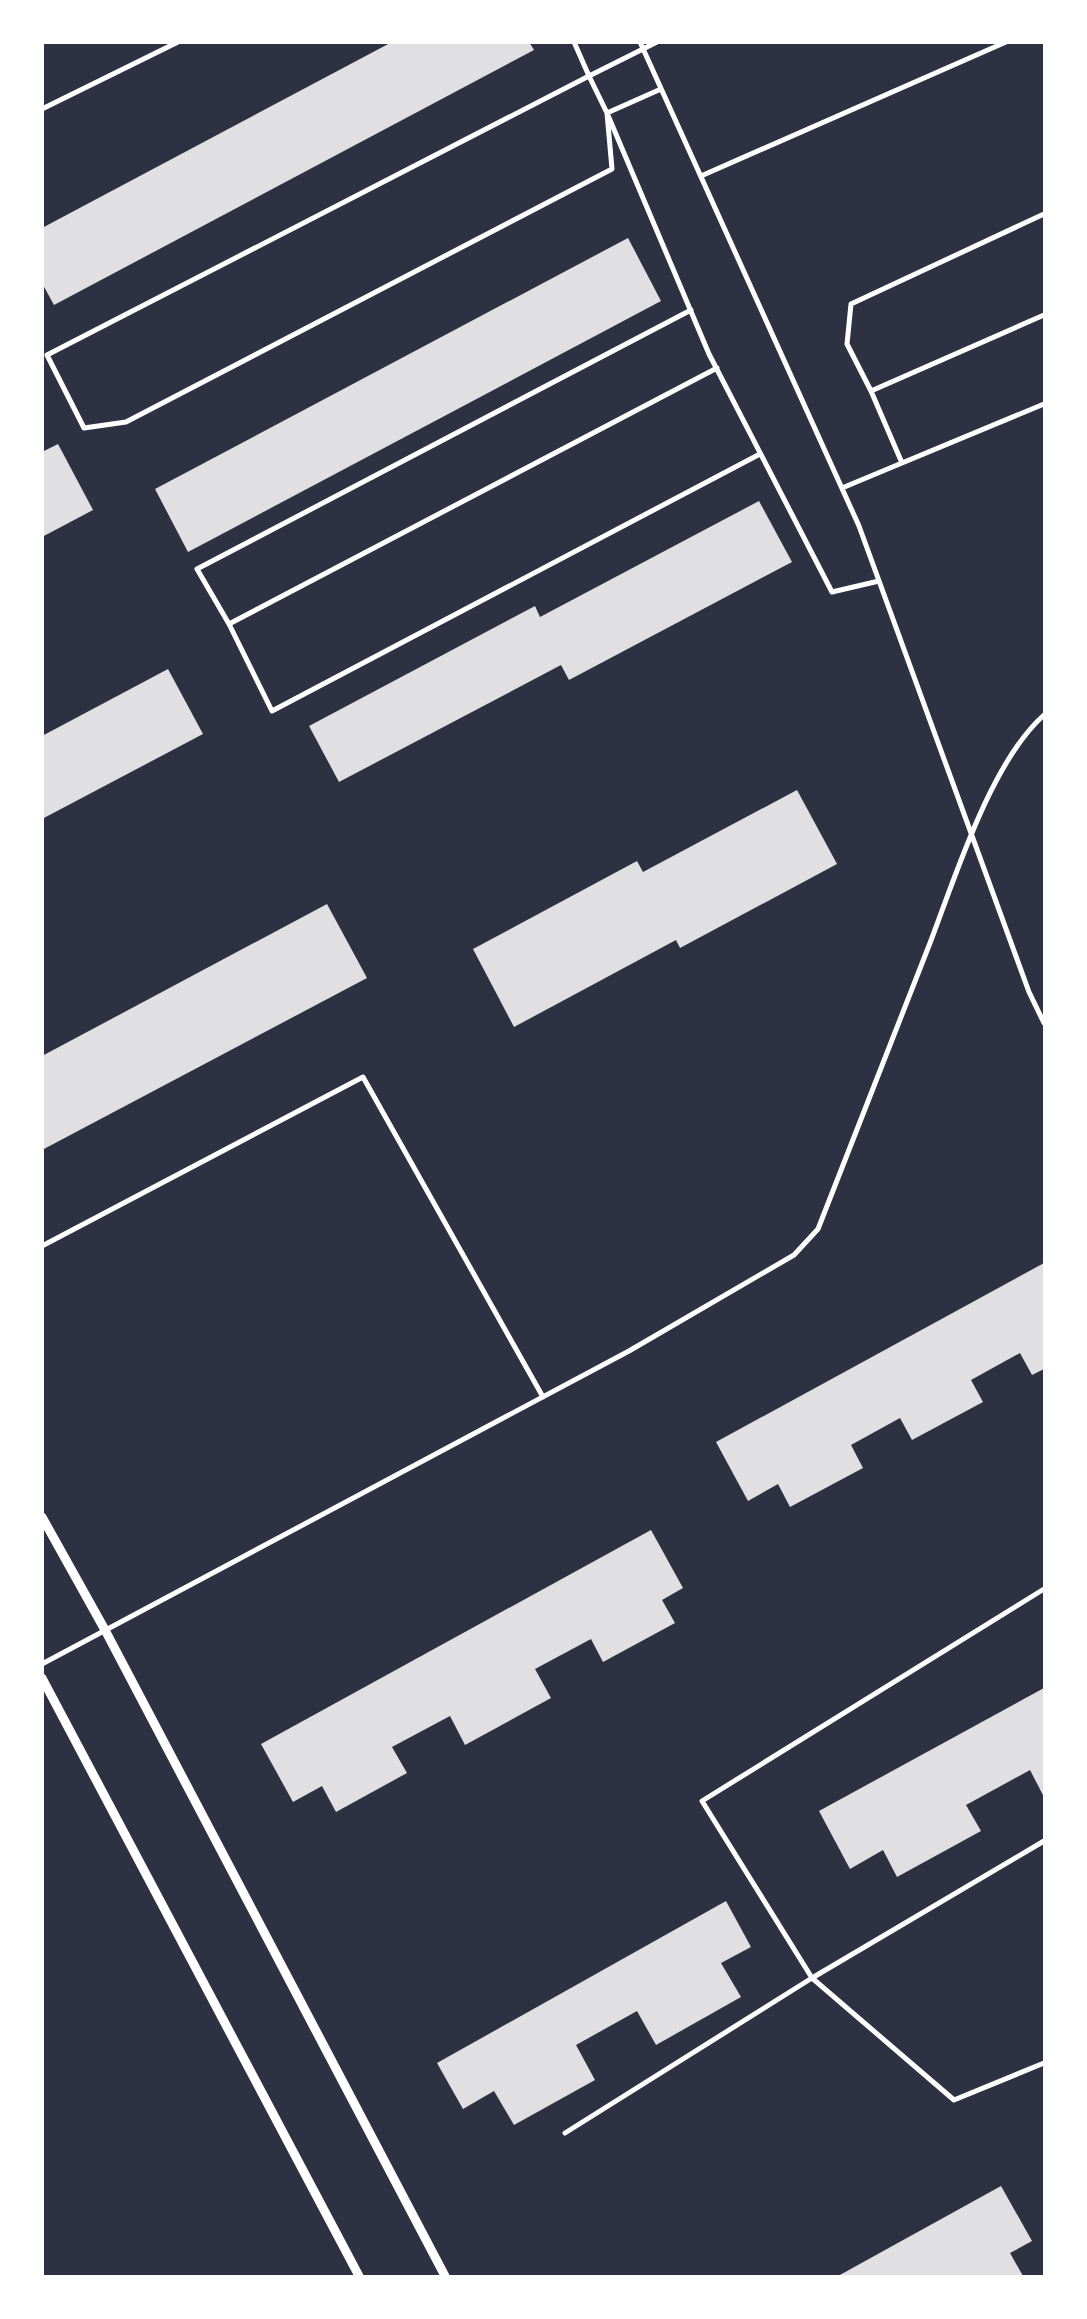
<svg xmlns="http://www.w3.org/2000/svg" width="1087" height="2319" viewBox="0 0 1087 2319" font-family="'Work Sans',sans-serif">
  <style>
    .building { fill: #e0e0e3 }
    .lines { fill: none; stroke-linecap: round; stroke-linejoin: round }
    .minor { stroke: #fff; stroke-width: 5 }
    .tertiary { stroke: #fff; stroke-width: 9 }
  </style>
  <rect width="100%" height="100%" fill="#2d3142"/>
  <path class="building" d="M392 42H529L534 50 54 305 42 283V228Z
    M628 238 661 301 188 552 155 489Z
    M58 444 93 510 42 537V452Z
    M759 501 792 562 569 680 561 665 339 782 309 726 535 606 540 617Z
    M168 669 203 734 42 819V736Z
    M797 790 837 864 680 948 676 940 514 1027 473 949 637 861 643 872Z
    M327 904 367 978 42 1150V1056Z
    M1044 1263V1369L1032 1375 1020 1353 971 1380 983 1402 912 1440 900 1418 851 1445 863 1468 790 1507 778 1484 748 1501 716 1442Z
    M651 1530 683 1588 662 1600 675 1623 603 1662 591 1639 535 1669 551 1698 465 1745 450 1716 392 1747 407 1773 336 1812 322 1786 293 1802 261 1744Z
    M1044 1688V1797L1030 1770 966 1805 981 1831 897 1877 883 1850 850 1869 819 1811Z
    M726 1901 751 1947 721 1963 741 1997 656 2045 637 2011 576 2045 595 2080 514 2125 494 2091 463 2109 437 2063Z
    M1001 2186 1032 2241 1010 2253 1023 2276H838Z"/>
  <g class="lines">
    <path class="minor" d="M574 42 589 76 657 42
      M640 42 859 526 1029 992 1044 1023
      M589 76 607 113 612 169 126 422 84 428 47 355Z
      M661 89 607 113 709 354 832 592 879 581
      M42 109 178 42
      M701 176 1006 42
      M1044 214 851 304 847 344 871 391 1044 315
      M691 310 197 569 229 624 717 368
      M902 463 1044 404
      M842 488 902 463 871 391
      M229 624 272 711 760 454
      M42 1246 363 1077 543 1397
      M1044 1589 702 1801 812 1978 1044 1841
      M42 1664 629 1351 794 1255 818 1229C855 1134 893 1038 930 943 956 875 991 762 1044 715
      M565 2133 812 1978 954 2100 1044 2063"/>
    <path class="tertiary" d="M42 1517 105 1630 445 2276
      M42 1678 359 2276"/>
  </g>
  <rect width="1087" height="2319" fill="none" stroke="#ffffff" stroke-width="88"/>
</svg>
